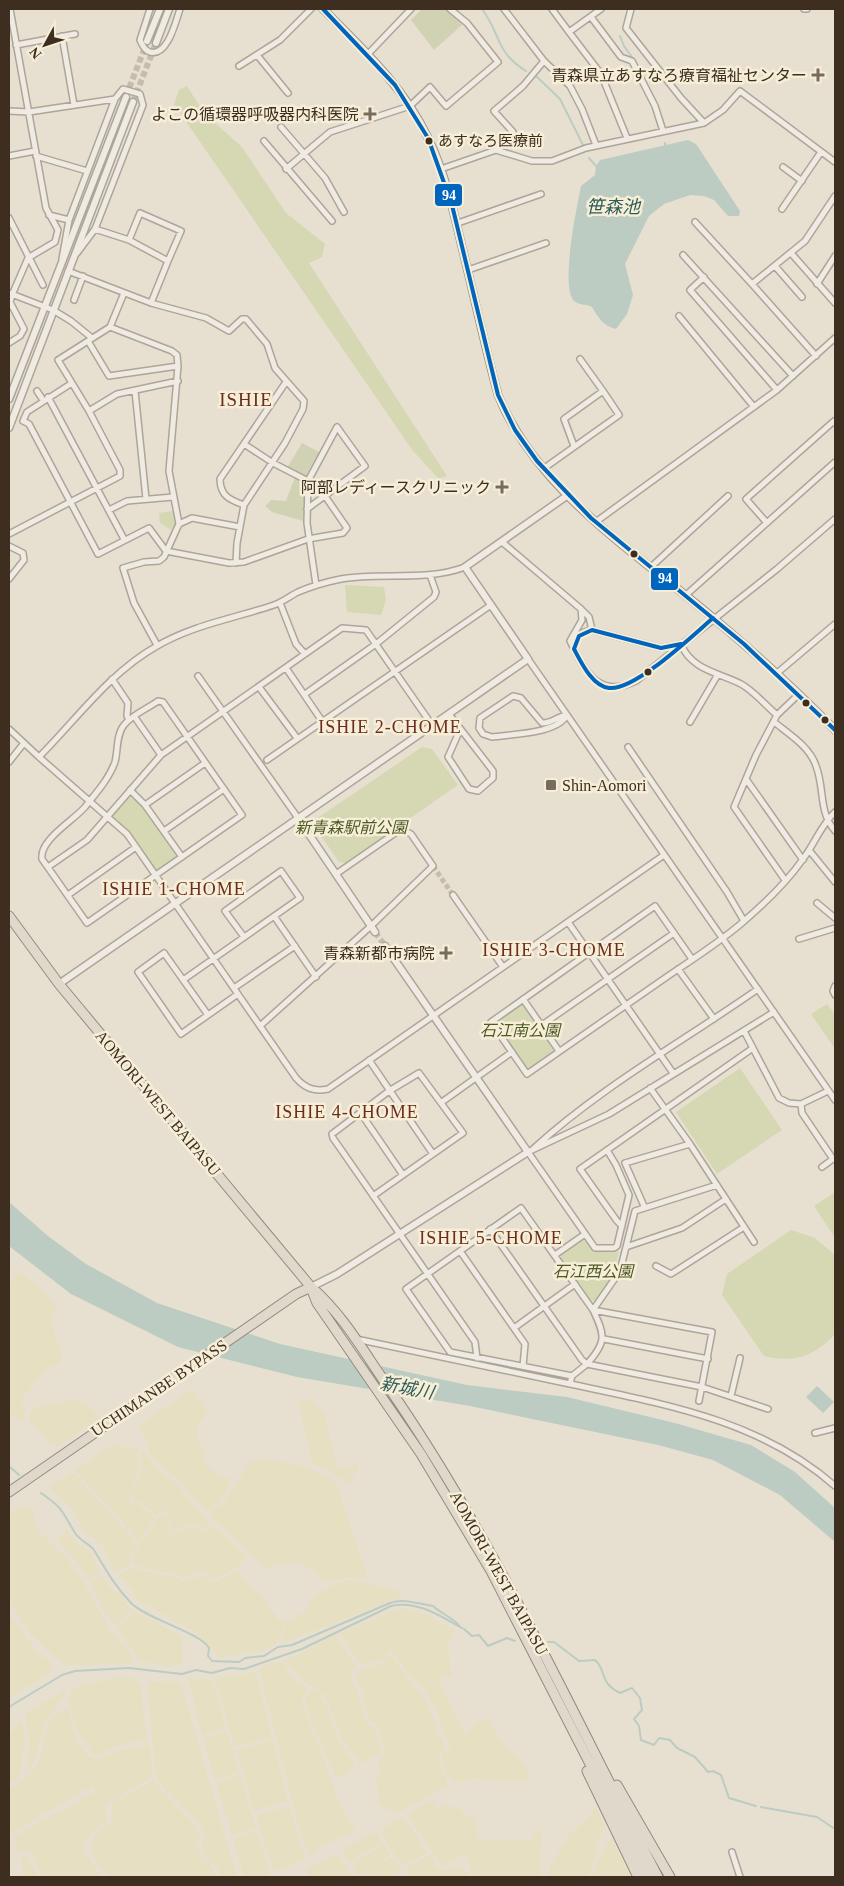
<svg xmlns="http://www.w3.org/2000/svg" width="844" height="1886" viewBox="0 0 844 1886" font-family="'Times New Roman','Noto Sans JP',serif">
  <style>
    .farmland { fill: #e6dfc2 }
    .green { fill: #d6d7b3 }
    .cemetery { fill: #d1d1b3 }
    .water { fill: #bcccc2 }
    .lines { fill: none; stroke-linecap: round; stroke-linejoin: round }
    .stream { stroke: #bcccc2; stroke-width: 2 }
    .minor-tunnel { stroke: #c5bcae; stroke-width: 5; stroke-dasharray: 5 2.5; stroke-linecap: butt }
    .tertiary-tunnel { stroke: #c5bcae; stroke-width: 6; stroke-dasharray: 6 3; stroke-linecap: butt }
    .minor-casing { stroke: #ada599; stroke-width: 8 }
    .tertiary-casing { stroke: #ada599; stroke-width: 9 }
    .secondary-casing { stroke: #9c958a; stroke-width: 9 }
    .trunk-casing { stroke: #928b80; stroke-width: 11 }
    .minor { stroke: #efebe3; stroke-width: 5 }
    .tertiary { stroke: #efebe3; stroke-width: 6 }
    .secondary { stroke: #efebe3; stroke-width: 7 }
    .trunk { stroke: #e0d9cb; stroke-width: 9 }
    .bus-1-casing { stroke: #f7eed8; stroke-width: 8 }
    .bus-1 { stroke: #0065bd; stroke-width: 4 }
    .poi-dot { fill: #786c5e; stroke: #f7eed8; stroke-width: 2 }
    .bus-dot { fill: #3d2e20; stroke: #f7eed8; stroke-width: 2 }
    .labels { text-anchor: middle; dominant-baseline: central; stroke-width: 5; stroke-linejoin: round; paint-order: stroke }
    .bus-label { font-size: 15px; fill: #3d2e20; stroke: #f7eed8; text-anchor: start }
    .poi-label { font-size: 16px; fill: #3d2e20; stroke: #f7eed8; text-anchor: end }
    .park-label { font-size: 16px; font-style: italic; fill: #4d5a26; stroke: #f7eed8 }
    .street-label { font-size: 16px; fill: #3d2e20; stroke: #f7eed8 }
    .water-label { font-size: 18px; font-style: italic; fill: #2f5d5a; stroke: #f7eed8 }
    .neighbourhood-label { font-size: 18px; letter-spacing: 1px; fill: #6b2e1e; stroke: #f7eed8 }
    .quarter-label { font-size: 19px; letter-spacing: 1px; fill: #6b2e1e; stroke: #f7eed8 }
    .line-badge { stroke: #f7eed8; stroke-width: 2 }
    .badge-label { font-size: 14px; text-anchor: middle; font-weight: bold; fill: #fff }
  </style>
  <rect width="100%" height="100%" fill="#e7e0d1"/>
  <path class="farmland" d="M20 1272 45 1293 56 1307 51 1320 62 1356 60 1363 52 1366 35 1382 21 1401 25 1408 23 1421 9 1413V1284Z
    M193 1388 208 1413 200 1422 197 1429V1437L205 1456 204 1461 211 1470 232 1480 220 1502 206 1511 191 1497 180 1481 157 1463 149 1453V1445L139 1426Z
    M312 1399 325 1416 337 1469 360 1463 353 1478 347 1484 323 1467 312 1464 299 1403Z
    M69 1400 83 1402 101 1417 59 1446 51 1444 29 1422V1415L32 1410 38 1407Z
    M114 1443 117 1446 139 1449 137 1454 139 1466 130 1501 132 1504 137 1503 154 1517 140 1542 75 1470Z
    M143 1450 155 1467 179 1486 184 1495 210 1522 202 1530 193 1523 173 1531 166 1510 156 1515 141 1502 134 1500 132 1497 142 1465 140 1452Z
    M263 1459 300 1465 331 1478 337 1486 368 1579 351 1577 333 1581 321 1579 316 1573 302 1563H280L267 1569 209 1515 213 1509 222 1505 250 1462Z
    M73 1472 135 1541 137 1545 130 1555 131 1564 115 1572 101 1544 84 1531 72 1509 49 1487Z
    M25 1505 32 1508 38 1531 68 1560 83 1581 111 1632 131 1653 133 1663 64 1666 28 1631 9 1599V1515Z
    M165 1513 172 1534 192 1526 203 1533 213 1525 248 1557 237 1567 212 1580 203 1570 182 1579 178 1574 150 1570 135 1565 134 1554 158 1517Z
    M67 1530 77 1543 91 1551 100 1572 88 1579 76 1561 56 1539Z
    M131 1568 177 1578 182 1582 191 1580 202 1575 213 1583 240 1570V1577L265 1598 269 1609 275 1613 277 1619 285 1623 279 1640 275 1645 261 1651 220 1658 195 1632 136 1599 130 1587 117 1576Z
    M102 1575 110 1588 121 1596 127 1606 133 1610 117 1624H113L104 1611 90 1581Z
    M350 1580 400 1591 401 1597 283 1643 281 1641 286 1622 307 1610 313 1598 332 1585Z
    M400 1608 430 1615 440 1624H445L456 1630 448 1645 452 1677 443 1676 439 1681 464 1733 487 1718 491 1721 499 1739 524 1765 530 1777 522 1782 474 1778 461 1782 454 1780 447 1775 441 1754 452 1747 443 1733 439 1715 423 1688 412 1678 391 1650 385 1659 360 1665 340 1633Z
    M135 1611 182 1637 183 1662 179 1665 168 1667 139 1660 133 1649 116 1629Z
    M11 1617 34 1648 54 1666 49 1674 9 1698V1618Z
    M331 1636 336 1637 356 1666 351 1672V1678L359 1693 358 1696 368 1725 374 1727 382 1753 360 1764 340 1735 324 1694 302 1680 284 1660 304 1652Z
    M391 1655 427 1703 437 1730 446 1746 438 1754 448 1785 400 1812 386 1809 377 1802 379 1792 375 1777 380 1771 377 1764 386 1754 377 1726 370 1721 362 1697 364 1694 355 1676 357 1672 387 1660Z
    M279 1662 285 1665 292 1678 305 1685 308 1690 301 1699 339 1801 355 1831 318 1848 315 1853 309 1856 299 1828 259 1669 271 1663Z
    M256 1672 272 1737 235 1747 215 1679Z
    M118 1677H131L140 1684 147 1741 126 1743 100 1754H94L77 1732 68 1698 73 1688Z
    M188 1678 212 1680 226 1728 202 1736Z
    M177 1681 181 1684 237 1877H222L218 1868 206 1859 201 1847 205 1835 201 1827 160 1784 156 1775 147 1682Z
    M316 1690 319 1692 326 1705 337 1738 355 1764 349 1773 336 1778 320 1743 304 1700 311 1691Z
    M64 1691 66 1692 45 1724 33 1765 26 1774 30 1744 25 1718 26 1713Z
    M66 1709H69L76 1741 89 1756 97 1759 119 1750 149 1745 153 1775 146 1781 105 1805 107 1822 92 1832 86 1839 83 1849 101 1877H43L29 1849 20 1852 13 1837 95 1792 92 1786 11 1833 9 1820 10 1788 26 1778 35 1768 41 1755 48 1725 52 1718Z
    M21 1722 26 1743 21 1756 22 1766 17 1779 10 1783 9 1735Z
    M227 1731 239 1772 215 1779 203 1739Z
    M273 1740 288 1801 254 1811 237 1750Z
    M240 1774 256 1829 232 1836 216 1782Z
    M153 1781 195 1825 201 1834 196 1843 201 1858 210 1865 217 1877H112L98 1866 90 1844 95 1835 112 1821V1803Z
    M432 1799 438 1809 445 1805 459 1808 465 1814 475 1817 477 1836 484 1841 490 1839 532 1840 537 1831 540 1830 542 1837 539 1870 542 1872 539 1877H474L464 1852 459 1858 445 1866 438 1860 407 1815Z
    M289 1806 305 1859 274 1872 256 1816Z
    M596 1807 605 1826 594 1851 597 1853 588 1877H547L550 1872 548 1868 570 1834 583 1823Z
    M400 1818 405 1820 415 1833 427 1853 404 1866 389 1847 381 1830Z
    M257 1831 270 1875 264 1877H244L233 1839Z
    M376 1831 382 1843 349 1862 343 1849Z
    M611 1837 631 1877H593L598 1860Z
    M384 1844 390 1856 358 1876 351 1864Z
    M27 1854 38 1877H24L21 1858Z
    M336 1855H338L352 1877H309L306 1868Z
    M430 1855 439 1870 448 1871 460 1864 469 1877H412L407 1868Z
    M393 1857 402 1869 390 1877H372L368 1871Z"/>
  <path class="green" d="M187 86 204 113 242 147 286 213 325 244 322 257 309 263 447 476 439 479 413 451 174 104 179 90Z
    M173 511 176 523 171 530 160 523 159 513Z
    M345 585 384 587 386 600 381 615 347 612Z
    M422 747 432 749 458 785 346 863 339 862 316 829 319 817Z
    M128 797C145 799 166 839 176 853L175 858 159 870 154 868 129 834 113 818V814Z
    M827 1004 835 1014V1049L811 1014Z
    M518 1005H523L553 1049V1053L531 1068 525 1067 496 1025V1021Z
    M740 1068 782 1130 717 1174 676 1112Z
    M835 1192V1238L814 1206Z
    M791 1230 815 1238 835 1255V1334C814 1357 794 1363 764 1356L722 1295 727 1274Z
    M581 1240 587 1241 594 1251H619L614 1275 595 1301 589 1300 561 1258V1254Z"/>
  <path class="cemetery" d="M422 9H446L463 24 434 50 411 20Z
    M302 443 319 452 305 477 287 468Z
    M295 477 305 481 303 521 272 512 265 506 271 500 286 501Z"/>
  <path class="water" d="M688 140 696 144 740 211 739 216H728L714 200 704 196 690 195 664 204 649 216 625 264 633 295 627 314 616 329C603 326 598 317 592 307 586 304 578 305 574 301 560 287 577 206 581 186L595 175 596 166 600 160Z
    M9 1202 48 1236 86 1264 157 1303 280 1344 467 1385 567 1397 675 1423 751 1445 795 1472 835 1508V1542L780 1495 713 1460 658 1445 470 1406 297 1377 178 1347 71 1294 9 1246Z
    M817 1386 834 1402 823 1413 806 1397Z"/>
  <g class="lines">
    <path class="stream" d="M482 9C501 34 495 52 526 71
      M620 36 624 46 634 60
      M636 64 644 80
      M535 75 560 99 583 145
      M662 118 664 126
      M665 143V146
      M589 158 596 166
      M9 1466 19 1475
      M41 1493C64 1509 61 1510 75 1533 80 1541 89 1543 94 1550 106 1570 114 1585 131 1603 147 1619 199 1632 209 1648L208 1656 212 1661 239 1662 245 1658 264 1656 278 1647 292 1645 390 1603C406 1598 417 1604 433 1606 440 1613 457 1620 460 1627
      M464 1629 472 1636 479 1635 488 1646 507 1638 515 1641
      M548 1642H554L579 1661 595 1660C607 1670 598 1682 620 1693L632 1688 640 1698 642 1710 634 1719 639 1726 641 1740 654 1745 659 1738 670 1740 677 1748 695 1757 708 1772 713 1771 721 1775 729 1798 756 1806
      M9 1707 62 1675 75 1671 129 1668 182 1674 196 1670 212 1673 230 1668 244 1669 302 1649 391 1606C417 1600 440 1616 462 1628
      M761 1807 817 1817 835 1829"/>
    <path class="minor-tunnel" d="M433 866 453 895"/>
    <path class="tertiary-tunnel" d="M126 96 146 45
      M133 102 156 43
      M375 932 385 946"/>
    <defs>
      <path id="minor" d="M150 9 140 40C142 45 145 51 150 52 168 57 176 20 180 9
        M504 9 544 61 570 86 582 109 596 145
        M552 9 569 32
        M601 9 569 32 601 74 627 138
        M631 9 626 28 681 98 704 123
        M804 9H807
        M591 17 621 57 632 61 655 106 663 131
        M62 36 74 105
        M16 45 75 34
        M368 54 411 9
        M257 55 288 93
        M239 66 280 40 311 9
        M9 111 29 112 115 99
        M281 127 325 178 344 212
        M264 141 332 221
        M496 150 513 136V132L494 111 523 86 544 61
        M9 156 35 151
        M36 156 87 171
        M783 167 802 181
        M286 169 330 132 410 106 430 87 446 106 498 62 467 23 450 9
        M441 169 496 150 532 161H552L586 148 704 123 723 110 740 91 835 162
        M782 209 821 152
        M49 215 69 220
        M9 218 43 285
        M695 222 752 284
        M458 223 541 194
        M95 229 129 240 168 261 151 303
        M129 240 140 213 181 231 168 261
        M791 253 835 303
        M683 255 793 376
        M62 259 69 220 115 99 123 89 140 94 143 105 95 229 77 253
        M775 266 802 297
        M468 270 546 243
        M68 271 151 303 206 318 229 331 242 319H246L267 344 275 368 304 401 303 409 285 443 244 505 237 543 236 563
        M704 277 690 290 777 390
        M817 284 835 256
        M9 293 53 310 71 321 92 338
        M74 300 83 276
        M679 316 754 407
        M110 327 172 351 177 355 178 366
        M88 341 109 376 178 366 169 471 179 524 164 557 159 561 144 562 123 568 134 603 157 645
        M9 343 20 336 24 329 10 302 12 295 28 258 55 242 58 230 46 208 10 9
        M816 356 752 284 805 241 835 196
        M580 359 603 391
        M72 383 27 412 23 421 29 424 98 554 149 528 166 551 229 563 244 562 308 539 343 533 347 528 325 496
        M37 391 43 400
        M135 391 146 499
        M48 397 124 539
        M89 411 117 394 178 381
        M244 444 273 463 308 481
        M543 469 619 415 603 391 564 419 574 446
        M244 505C230 500 220 496 220 479L286 382
        M307 509 365 466 337 427 308 481 307 523 316 585
        M109 510 127 501 173 497
        M597 521 777 390 835 338
        M767 523 746 499 834 421 835 423
        M179 524 192 518 240 527
        M9 534 120 476V470L89 411 58 360 110 327 124 293
        M502 542 581 609 589 617 592 630
        M9 546 23 553 24 560 9 579
        M651 567 728 496
        M686 595 835 462
        M280 603 296 644 305 654
        M681 644 661 648 592 630C580 632 576 637 574 649 588 678 603 697 636 681L777 569 835 519
        M681 644C691 670 720 673 741 684 754 691 766 706 777 715
        M574 649 570 641 582 620 581 609
        M528 659 835 1100
        M286 668 322 721
        M776 674 835 624
        M198 676 298 818
        M112 679 128 703 127 716 129 720
        M259 687 297 738
        M305 694 376 644 434 597 436 592 430 575
        M513 696 521 698 542 723C551 724 558 716 567 715 557 734 512 734 492 737L483 734 479 728 480 718Z
        M158 701 163 702 242 815 87 923 42 859C39 840 73 821 85 807 96 793 109 779 115 762 118 751 116 735 124 725 133 714 147 709 158 701Z
        M449 714 493 771V778L478 791 469 789 448 757 459 732Z
        M134 716 161 755
        M690 722 717 676
        M774 722C789 734 810 747 816 766 825 789 818 811 835 831
        M9 729 39 757C77 719 109 673 157 646 193 625 235 618 274 605 283 602 290 596 298 592 312 586 326 582 341 579 382 572 425 582 465 567
        M628 747 727 892 744 921
        M39 757 127 834 296 1078C305 1088 314 1092 328 1089L664 855
        M267 760 491 605
        M9 762 24 743
        M746 779 803 860
        M130 790 145 805 182 857
        M145 805 205 763
        M164 831 224 789
        M809 850 835 882
        M48 867 87 840 161 755 342 628 366 630 432 725
        M785 880 734 807 756 755 777 715 799 694
        M68 895 136 847
        M453 895 503 967
        M817 903 835 918
        M274 916 316 977
        M568 922 673 1073
        M799 939 835 928
        M692 959 655 906 491 1022 527 1074C574 1041 621 1009 668 976 693 959 720 942 743 922 764 904 787 882 803 859 815 843 821 825 835 812
        M678 969 714 1019
        M183 980 300 898 281 871 225 911 244 937
        M835 986 833 991 835 995
        M234 988 295 946
        M523 999 559 1051
        M208 1015 164 953 138 972 181 1034 238 994
        M542 1025 674 933
        M260 1026 371 926 433 866 411 834 401 829 336 874
        M744 1031 779 1098 789 1103 801 1104 802 1113 833 1159 835 1158
        M369 1060 433 1154
        M650 1088 690 1144 754 1242
        M442 1102 512 1052
        M801 1104 828 1091
        M360 1112 403 1175
        M533 1149C601 1087 682 1042 758 989
        M528 1152 609 1114 774 1012
        M528 1152 595 1248H614L617 1246 629 1195 616 1165 607 1150
        M822 1167 833 1159
        M373 1196 463 1133 419 1073 389 1091 332 1134 333 1138 475 1342 477 1358
        M644 1206 625 1163 690 1144
        M622 1226 617 1221 580 1169 753 1048
        M490 1229 582 1360 587 1364 572 1376 570 1384C664 1404 760 1420 835 1486
        M626 1247 682 1228 726 1199
        M460 1251 525 1344 523 1366
        M555 1255 585 1234
        M656 1266 671 1274 744 1227
        M514 1328 575 1284
        M356 1339 570 1384
        M604 1339 708 1359
        M587 1364C607 1342 605 1335 593 1310L620 1271 635 1211 717 1185
        M587 1364 702 1387 768 1409
        M572 1376 450 1352 406 1289 521 1208 593 1310 712 1332 699 1401
        M731 1396 740 1358
        M815 1433 835 1428
        M732 1852 740 1877"/>
      <path id="tertiary" d="M147 41 160 9
        M156 43 169 9
        M9 399 126 97
        M9 428 133 102
        M298 818 375 932
        M59 984 528 659 465 567 568 495
        M311 1287 337 1274 528 1152 385 946"/>
      <path id="secondary" d="M323 9C362 48 404 87 428 138 445 173 453 209 462 247 474 296 485 346 498 395 538 492 634 551 712 617 755 653 796 690 835 730"/>
      <path id="trunk" d="M9 916 59 984 311 1287C343 1314 365 1354 389 1388 495 1541 572 1713 658 1877
        M311 1288 317 1303 421 1454 491 1571 648 1877
        M9 1492 296 1294 311 1287
        M587 1771 638 1877
        M617 1785 670 1877"/>
    </defs>
    <use href="#minor" class="minor-casing"/>
    <use href="#tertiary" class="tertiary-casing"/>
    <use href="#secondary" class="secondary-casing"/>
    <use href="#trunk" class="trunk-casing"/>
    <use href="#minor" class="minor"/>
    <use href="#tertiary" class="tertiary"/>
    <use href="#secondary" class="secondary"/>
    <use href="#trunk" class="trunk"/>
    <defs>
      <path id="bus-1" d="M323 9 395 85 428 138 452 205 498 395 515 430 537 461 591 518 744 644 835 730
        M681 644 661 648 592 630 579 636 574 649C581 662 592 686 609 688 635 691 693 635 713 618"/>
    </defs>
    <use href="#bus-1" class="bus-1-casing"/>
    <use href="#bus-1" class="bus-1"/>
  </g>
  <g class="poi-dot">
    <path d="M815.5 67.5h5v5h5v5h-5v5h-5v-5h-5v-5h5z"/>
    <path d="M367.5 106.5h5v5h5v5h-5v5h-5v-5h-5v-5h5z"/>
    <path d="M499.5 479.5h5v5h5v5h-5v5h-5v-5h-5v-5h5z"/>
    <rect x="545" y="779" width="12" height="12" rx="2.5"/>
    <path d="M443.5 945.5h5v5h5v5h-5v5h-5v-5h-5v-5h5z"/>
  </g>
  <g class="bus-dot">
    <circle cx="429" cy="141" r="4.5"/>
    <circle cx="634" cy="554" r="4.5"/>
    <circle cx="648" cy="672" r="4.5"/>
    <circle cx="806" cy="703" r="4.5"/>
    <circle cx="825" cy="720" r="4.5"/>
  </g>
  <g class="labels">
    <g class="bus-label">
      <text x="438" y="141">あすなろ医療前</text>
    </g>
    <g class="poi-label">
      <text x="807" y="75">青森県立あすなろ療育福祉センター</text>
      <text x="359" y="114">よこの循環器呼吸器内科医院</text>
      <text x="491" y="487">阿部レディースクリニック</text>
      <text x="562" y="785" text-anchor="start">Shin-Aomori</text>
      <text x="435" y="953">青森新都市病院</text>
    </g>
    <g class="park-label">
      <text x="351" y="827">新青森駅前公園</text>
      <text x="520" y="1030">石江南公園</text>
      <text x="593" y="1271">石江西公園</text>
    </g>
    <g class="street-label">
      <text transform="translate(158 1103) rotate(50)">AOMORI-WEST BAIPASU</text>
      <text transform="translate(159 1388) rotate(-34)">UCHIMANBE BYPASS</text>
      <text transform="translate(499 1573) rotate(61)">AOMORI-WEST BAIPASU</text>
    </g>
    <g class="water-label">
      <text x="613" y="207">笹森池</text>
      <text transform="translate(407 1388) rotate(11)">新城川</text>
    </g>
    <g class="neighbourhood-label">
      <text x="390" y="727">ISHIE 2-CHOME</text>
      <text x="174" y="889">ISHIE 1-CHOME</text>
      <text x="554" y="950">ISHIE 3-CHOME</text>
      <text x="347" y="1112">ISHIE 4-CHOME</text>
      <text x="491" y="1238">ISHIE 5-CHOME</text>
    </g>
    <g class="quarter-label">
      <text x="246" y="399">ISHIE</text>
    </g>
  </g>
  <g class="line-badge">
    <rect x="434" y="183" width="29" height="24" rx="5" fill="#0065bd"/>
    <rect x="650" y="567" width="29" height="24" rx="5" fill="#0065bd"/>
  </g>
  <g class="badge-label">
    <text x="449" y="200">94</text>
    <text x="665" y="583">94</text>
  </g>
  <rect width="844" height="1886" fill="none" stroke="#3d2e20" stroke-width="20"/>
  <g transform="translate(45 45) rotate(230)" stroke="#f7eed8" stroke-width="4" paint-order="stroke">
  <path d="M0-4L9 19L0 12L-9 19Z" fill="#3d2e20"/>
  <text y="-8" font-size="14" font-weight="bold" text-anchor="middle" fill="#3d2e20">N</text>
  </g>
</svg>
